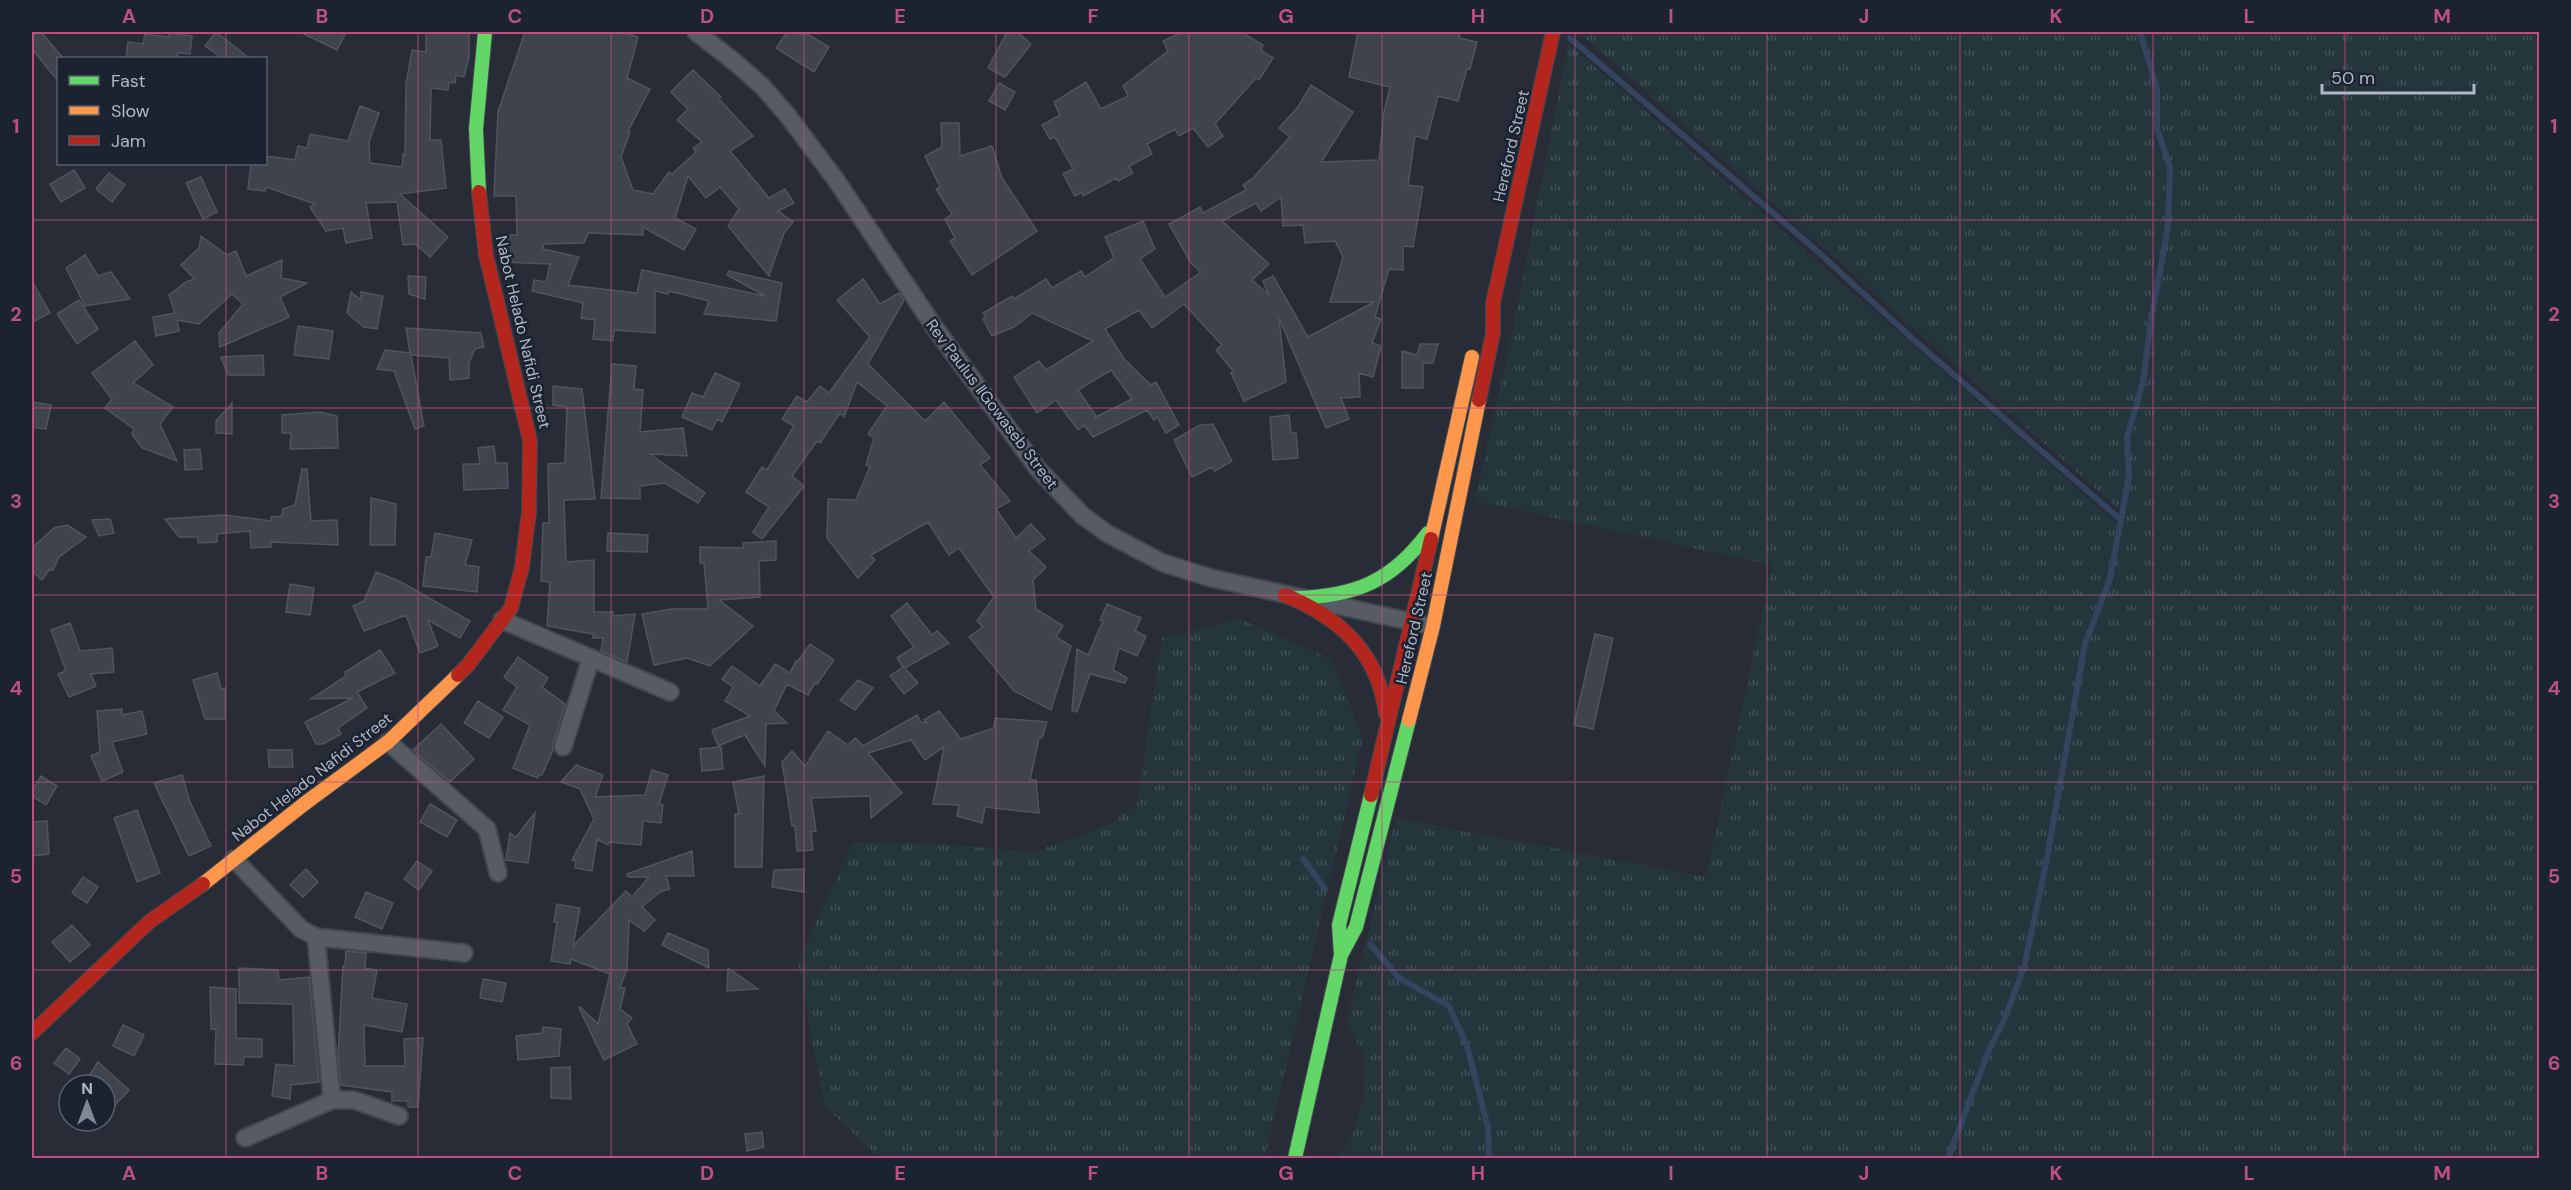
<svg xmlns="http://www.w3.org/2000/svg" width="2571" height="1190" viewBox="0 0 2571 1190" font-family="'DM Sans',sans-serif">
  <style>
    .grass { fill: url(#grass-tufts) }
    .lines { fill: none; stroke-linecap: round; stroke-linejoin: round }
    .stream { stroke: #34445f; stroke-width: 6 }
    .building { fill: #3f434c; stroke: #4f545e; stroke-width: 1.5; fill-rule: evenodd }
    .street-casing { stroke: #43474f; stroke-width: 20 }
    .fast-casing { stroke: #43474f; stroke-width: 16 }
    .slow-casing { stroke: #43474f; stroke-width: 16 }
    .jam-casing { stroke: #43474f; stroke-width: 16 }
    .street { stroke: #575b64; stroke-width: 16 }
    .fast { stroke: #63d668; stroke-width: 14 }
    .slow { stroke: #ff974d; stroke-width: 14 }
    .jam { stroke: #b3261e; stroke-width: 14 }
    .grid { fill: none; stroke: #bc5081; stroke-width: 1.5; stroke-opacity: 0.55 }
    .labels { text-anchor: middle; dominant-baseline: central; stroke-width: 5; stroke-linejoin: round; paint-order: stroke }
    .street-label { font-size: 16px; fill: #b0b8c8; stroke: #1b2230 }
    .neatline { fill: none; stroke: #bc5081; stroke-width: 2 }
    .grid-label { font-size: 20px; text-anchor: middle; font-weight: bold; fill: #bc5081 }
  </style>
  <defs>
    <pattern id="grass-tufts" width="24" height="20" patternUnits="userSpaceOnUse" patternTransform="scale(1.5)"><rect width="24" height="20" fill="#24363c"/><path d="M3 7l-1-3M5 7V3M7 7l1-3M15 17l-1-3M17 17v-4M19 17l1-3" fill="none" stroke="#415157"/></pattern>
  </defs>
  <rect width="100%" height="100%" fill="#272c36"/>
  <path class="grass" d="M1578 32H2539V1158H1336L1350 1142 1364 1096 1363 1055 1347 1020 1396 818 1706 877 1772 565 1475 501 1512 335 1568 43 2120 526 2122 512Z
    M1240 619 1331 659 1363 738 1265 1158H879L824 1105 798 961 853 842 941 844 1033 852 1109 825 1137 804 1162 638Z"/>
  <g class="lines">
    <path class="stream" d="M1570 38 1816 250 1914 340 2121 520
      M1303 859 1325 889
      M1370 944 1399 978 1449 1006 1467 1046 1488 1128 1489 1158
      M1948 1158 1989 1050 2005 1018 2024 967 2045 869 2085 644 2110 579 2129 476 2127 438 2143 382 2151 320 2168 226 2170 167 2157 129V89L2140 32"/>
  </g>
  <path class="building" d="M32 32H41L63 58H58V81L32 49Z
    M216 32 249 58H222L205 46Z
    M300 32H346L337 50Z
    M426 32H469V57L464 77 456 75 455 83 449 82 448 90 431 88 430 140H441L446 188 400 194 448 237 430 257 415 244 403 245 397 202 366 203 372 238 346 243 343 228 326 231 310 207 315 204 266 187 265 191 248 189 251 164H266V156L295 160 298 146 307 148 310 134 348 141 360 106 379 113 369 142 370 163 402 167 403 154 405 155 406 84 412 50 426 52Z
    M525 32H622L638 37 627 78 650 89 628 131 630 132 621 157 633 190 653 194 669 172 672 174 696 152 693 148 702 142 677 120 688 109 671 92 693 70 721 97 719 99 753 136 730 151 769 198 785 189 794 203 778 211 793 222 784 233 769 276 728 226 739 209 720 187 706 198 688 176 675 218 696 229 684 250 643 227V235L588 233 584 243 544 244 543 249 579 257 568 285 637 293 642 270 765 296 727 275 729 271 782 283 776 321 704 314 709 301 669 291 668 294 655 291V333L614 330 613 341 593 339 595 320 581 318 583 303 532 291 534 280 546 282 550 264 504 262V235H517L516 196H494L498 112Z
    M787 32H804L829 47 814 72 776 48Z
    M1007 32H1017L1031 44 1005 77 988 68Z
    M1182 32H1241L1263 45 1261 50 1273 58 1259 80 1256 78 1215 124 1223 136 1208 147 1193 128 1179 136 1175 129 1147 144 1152 154 1129 166 1133 173 1118 181 1116 178 1083 196 1082 192 1075 196 1063 174 1073 169 1055 137 1050 139 1042 125 1060 115 1054 102 1086 82 1101 109 1128 96 1123 86 1168 51 1163 41Z
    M1358 32H1460L1459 38 1477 42 1470 69 1467 68 1458 101 1438 96 1427 139 1415 136 1408 185 1423 187 1413 247 1403 246V270L1389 269 1375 317 1381 319 1372 343 1381 346 1373 377 1359 373 1360 397 1341 398 1349 419 1326 428 1279 318 1286 382 1244 401 1231 373 1234 372 1216 350 1222 345 1184 304 1152 328 1139 310 1105 329 1124 359 1151 385 1156 382 1179 425 1166 433 1157 417 1154 420 1147 410 1093 437 1084 425 1078 430 1056 400 1037 413 1014 377 1039 361 1046 370 1093 341 1032 313 1014 327 992 336 983 319 986 318 983 313 1012 296 1014 299 1046 279 1052 288 1081 271 1085 277 1114 258 1105 237 1143 221 1155 249 1140 259 1165 297 1201 272 1191 263 1169 224 1200 207 1203 213 1246 190 1243 185 1253 178 1290 137 1279 128 1298 107 1311 85 1353 112 1321 162 1379 160 1384 112 1390 87 1349 77ZM1281 197 1283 226 1303 225 1305 243 1335 241 1343 257 1330 302H1374L1308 337 1273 276 1263 281 1269 295 1252 280 1269 264 1222 221 1256 203 1261 211ZM1111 370 1132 399 1094 418 1096 416 1078 390Z
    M169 33 192 36 190 54 178 53 177 58H126L128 42 143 44 145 34 169 37Z
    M999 83 1015 92 1005 110 989 101Z
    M941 123H959L960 156 992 146 1002 178 1037 231 972 275 950 241 955 238 945 219 952 214 936 189 940 187 925 156 942 147Z
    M74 170 85 188 61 202 50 184Z
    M109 173 125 185 112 202 96 189Z
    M201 177 217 212 203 219 186 183Z
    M201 236 227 255 236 251 246 276 282 260 281 278 307 283 280 297 289 317 220 347 219 333 243 304 232 294 199 324 177 320 179 331 156 336 153 317 175 313 169 295 186 282 195 279 181 265 199 248Z
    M85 255 98 276 111 272 130 299 85 306 66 268Z
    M408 276 426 277 425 299 409 294Z
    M863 279 880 304 899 293 904 300 868 364 925 421 944 402 990 458 980 465 1010 501 996 509 1016 538 1031 524 1045 539 1029 551 1046 567 1033 580 1036 609 1063 626 1056 637 1071 646 1051 710 1014 691 969 637 983 627 977 621 994 597 959 548 949 555 928 522 871 555 875 560 858 578 827 538 828 499 856 500 870 466 866 465 874 438 868 434 887 406 857 382 844 417 840 413 820 443 817 441 792 476 804 486 762 539 753 532 769 507 746 492 762 467 767 470 794 426 782 419 797 396 807 402 820 386 829 393 870 337 837 300Z
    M32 281 50 313 32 322Z
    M351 292 361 300V292L383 296 377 329 364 327 347 313Z
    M79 300 98 329 77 344 57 314Z
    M298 326 333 331 329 359 294 355Z
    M406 328 481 333 484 347 475 349 469 363V378L450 380 449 358 411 355 424 426 415 429 394 371 377 369 385 350 410 353Z
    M135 341 153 365 133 383 173 407 160 424 177 461 142 448 132 434 134 429 105 408 112 399 92 373Z
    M1420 344H1438L1433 363H1423V388H1402V351L1417 355Z
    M263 355 264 375H228L221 357Z
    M612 364 636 366 634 389 643 390 640 432 683 428 687 456 650 454 705 493 698 503 665 483 640 486V499L601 498Z
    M715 373 740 384 722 422 717 419 712 430 682 417 692 393 703 397Z
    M553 386 582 389 595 499 564 500 566 562 594 560V612H613V616L635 614 627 662 601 651 603 638H593V634L547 626 550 582 541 581 543 523H549L548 464 565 463 567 407 553 405Z
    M32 402 51 405 46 429 32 427Z
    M232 403V434L216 433V421Z
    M320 412 337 416 338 448 290 449 291 433H282V415Z
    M1289 415 1291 433H1296L1298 458 1273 460 1270 417Z
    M1213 424 1232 461 1215 471 1212 467 1192 477 1174 440 1200 425Z
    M494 446 496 463H507L508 488 464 490 463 464H480L478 448Z
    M200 449 202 469 185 470 184 450Z
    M302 469H307L311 521 337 520 338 545 271 542V547L251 548 250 531 217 534V542L198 543V537H179L165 519 224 515 271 521V517L282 516 283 509 295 505Z
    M371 498 396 504 395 545H370Z
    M110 519 114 533 99 536 92 520Z
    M67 525 86 537 59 557 53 570H49L42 580 32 571V548L54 528Z
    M435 533 472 540 465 565 479 567 477 592 423 586 426 557H431Z
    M608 533 648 535 647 552 607 551Z
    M776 541V560L759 561 760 597 719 600 753 626 710 666 687 658 654 665 642 614 671 609H708L704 563H700V547L743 548V543Z
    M376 572 399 581 470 621 460 638 428 620 438 646 420 653 406 615 364 631 353 606 364 601Z
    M290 584 314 588 310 615 286 612Z
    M907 603 932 635 937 631 949 643 905 668 918 683 904 694 890 676 903 667 897 658 914 647 891 616Z
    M1107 604 1141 618 1135 631 1146 636 1137 656 1119 648 1113 670 1127 678 1125 683 1090 674 1077 712 1072 711 1077 649 1088 655 1103 621 1100 620Z
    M70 623 80 651 112 648 114 672 91 674 96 686 69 697 58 674 66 671 51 630Z
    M1595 634 1613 638 1593 729 1574 725Z
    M810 644 834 660 817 684 815 683 808 695 787 684 774 711 787 723 766 724 765 766 745 735 718 746 712 730 750 716 725 701 733 687 722 679 732 666 760 686 775 664 790 673 796 661 797 662Z
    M380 650 395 673 357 692 367 708 338 728 341 734 323 744H316L305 722 353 698 311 699 346 676 345 672Z
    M518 657 548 678 542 687 565 704 553 744V750L542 775 539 774 538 778 513 768 530 725 503 710 517 687 504 677Z
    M217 673 221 689 225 688V719H205L193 680Z
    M858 680 873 688 855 710 840 700Z
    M478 701 503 717 489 738 464 723Z
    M122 709V715L142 711 147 734 112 742 123 772 102 781 91 756 100 752 97 711Z
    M939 711 961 739 994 728 995 718 1047 722 1042 738H1039L1030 780H1036L1039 813 985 807 982 823 957 816 959 805 933 804 944 747 925 760 911 740 868 753 902 793 871 818 870 796 811 798 816 831 811 832 813 850 797 851 795 826H792L782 762 792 751 805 766 828 731 848 745 855 738 863 746 917 715 921 722 927 723 924 720Z
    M441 724 474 759 450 782 413 750Z
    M721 747 723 769 702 771 700 749Z
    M268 750H292L293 767H269Z
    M576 765 603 775 595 797 645 795 652 770 668 775 659 804 663 805 661 823 643 821 641 845 609 842 608 845 597 839 592 871 575 868 576 861 572 860 594 819 580 789 561 782Z
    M182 775 190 802 211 846 189 856 154 783Z
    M41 776 57 786 46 805 32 796V791Z
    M764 776 762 867H735V814H739L733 782Z
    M430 804 457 820 447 837 420 822Z
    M137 810 160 873 137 882 114 818Z
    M535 813 528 863 506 860 510 833 516 837Z
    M47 821 49 854 32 856V822Z
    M692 851 694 876H666L670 889 660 892 642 907 655 920 644 931 629 920 627 969 620 987 625 988 620 1009 632 1018 627 1024 637 1044 604 1060 579 1008 580 1007 598 1024 610 974 571 959 570 964 551 961 557 922H554L557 904 580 908 573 946 626 891 632 897 649 877H628L627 874Z
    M417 861 432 871 419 890 404 879Z
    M306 869 318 882 303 897 290 885Z
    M804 869V892L772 887 774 870Z
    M83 877 98 887 87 903 72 893Z
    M366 892 393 903 382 929 355 917Z
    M72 925 90 945 70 962 52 942Z
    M668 933 708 950 709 968 662 945Z
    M346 951 366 953 365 968 377 970 372 998 407 1004 402 1032 364 1025 365 1066H405L404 1039 423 1038 418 1107H408V1101H392V1092L341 1085 338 1057 343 966H345Z
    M239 968 278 970 279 980 309 977 319 1082 291 1085 290 1099 272 1096 276 1064 294 1066 293 1004 239 1003Z
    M728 968 758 989 727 991Z
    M483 979 506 983 502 1002 480 998Z
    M210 987 236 989V1038L262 1039V1057H244L243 1065 215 1064 216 1029H211Z
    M123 1025 144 1035 134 1056 113 1046Z
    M543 1027 561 1029 559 1056 518 1060 516 1036 542 1033Z
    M66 1048 80 1059 69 1074 54 1063Z
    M98 1062 129 1090 105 1116V1085H97L87 1079Z
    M570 1067 571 1099 551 1098V1068Z
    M762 1132 764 1147 747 1151 745 1134Z"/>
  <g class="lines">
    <defs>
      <path id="street" d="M696 32 736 63 763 87 788 116 836 180 935 328 1038 469 1083 516 1108 534 1163 563 1211 578 1422 624
        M502 620 670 692
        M388 742 487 829 498 873
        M563 747 591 658
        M234 859 301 929 316 937 464 953
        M316 937 332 1100
        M245 1138 332 1100H354L399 1116"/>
      <path id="fast" d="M479 192 476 129 485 32
        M1297 598C1356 596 1392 581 1428 533
        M1341 955 1356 927 1409 720
        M1295 1158 1341 955 1339 925 1371 795"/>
      <path id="slow" d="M1431 539 1472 357
        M1409 720 1433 626 1479 400
        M203 884 304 804 388 742 458 675"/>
      <path id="jam" d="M1479 400 1493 333V303L1553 32
        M1285 595C1340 618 1378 652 1386 714
        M458 675 468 665 511 608 522 567 529 512 530 441 486 255 479 192
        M1371 795 1431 539
        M32 1033 149 922 203 884"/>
    </defs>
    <use href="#street" class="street-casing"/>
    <use href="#fast" class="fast-casing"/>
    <use href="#slow" class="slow-casing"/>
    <use href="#jam" class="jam-casing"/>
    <use href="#street" class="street"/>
    <use href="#fast" class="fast"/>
    <use href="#slow" class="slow"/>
    <use href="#jam" class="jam"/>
  </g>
  <path class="grid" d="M226 32V58M418 32V1158M611 32V1158M804 32V1158M996 32V1158M1189 32V1158M1382 32V1158M1575 32V1158M1767 32V1158M1960 32V1158M2153 32V1158M2345 32V1158M226 164V1158M32 220H2540M32 408H2540M32 595H2540M32 782H2540M32 970H2540"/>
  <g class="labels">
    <g class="street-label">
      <text transform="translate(1511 146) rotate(-77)">Hereford Street</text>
      <text transform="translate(523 332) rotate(77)">Nabot Helado Nafidi Street</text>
      <text transform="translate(992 404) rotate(53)">Rev Paulus ǁGowaseb Street</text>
      <text transform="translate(1414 628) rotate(-77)">Hereford Street</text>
      <text transform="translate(312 777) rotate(-38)">Nabot Helado Nafidi Street</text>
    </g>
  </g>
  <rect width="2571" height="1190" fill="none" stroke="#1b2230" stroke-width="66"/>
  <rect x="57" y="57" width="210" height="108" fill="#1b2230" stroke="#575e6d" stroke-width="1.5"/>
  <rect x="69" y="76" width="30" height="9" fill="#63d668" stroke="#575e6d" stroke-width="1.5"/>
  <text x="111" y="87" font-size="18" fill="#b0b8c8">Fast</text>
  <rect x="69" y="106" width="30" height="9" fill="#ff974d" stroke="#575e6d" stroke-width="1.5"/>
  <text x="111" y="117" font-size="18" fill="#b0b8c8">Slow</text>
  <rect x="69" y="136" width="30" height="9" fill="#b3261e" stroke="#575e6d" stroke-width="1.5"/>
  <text x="111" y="147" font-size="18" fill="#b0b8c8">Jam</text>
  <g transform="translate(87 1103)"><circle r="28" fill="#1b2230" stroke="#575e6d" stroke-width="1.5"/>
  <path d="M0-4.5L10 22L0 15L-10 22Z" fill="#808795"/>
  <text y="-9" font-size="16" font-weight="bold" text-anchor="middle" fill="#b0b8c8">N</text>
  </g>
  <path d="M2322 84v9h152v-9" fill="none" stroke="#b0b8c8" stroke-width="3"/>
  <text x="2331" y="84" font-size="18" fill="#b0b8c8" stroke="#1b2230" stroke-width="4.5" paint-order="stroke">50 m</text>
  <rect x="33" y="33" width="2505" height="1124" class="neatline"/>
  <g class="grid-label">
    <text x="129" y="23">A</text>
    <text x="322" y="23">B</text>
    <text x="515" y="23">C</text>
    <text x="707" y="23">D</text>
    <text x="900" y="23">E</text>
    <text x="1093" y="23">F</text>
    <text x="1286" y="23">G</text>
    <text x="1478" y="23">H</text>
    <text x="1671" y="23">I</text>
    <text x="1864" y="23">J</text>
    <text x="2056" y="23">K</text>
    <text x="2249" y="23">L</text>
    <text x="2442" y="23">M</text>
    <text x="16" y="133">1</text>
    <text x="2554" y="133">1</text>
    <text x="16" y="321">2</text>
    <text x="2554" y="321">2</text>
    <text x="16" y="508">3</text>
    <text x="2554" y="508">3</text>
    <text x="16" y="695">4</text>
    <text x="2554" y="695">4</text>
    <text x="16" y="883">5</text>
    <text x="2554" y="883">5</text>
    <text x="16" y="1070">6</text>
    <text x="2554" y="1070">6</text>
    <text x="129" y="1180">A</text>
    <text x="322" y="1180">B</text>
    <text x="515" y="1180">C</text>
    <text x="707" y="1180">D</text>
    <text x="900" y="1180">E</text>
    <text x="1093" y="1180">F</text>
    <text x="1286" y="1180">G</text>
    <text x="1478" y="1180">H</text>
    <text x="1671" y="1180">I</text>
    <text x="1864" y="1180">J</text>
    <text x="2056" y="1180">K</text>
    <text x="2249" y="1180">L</text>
    <text x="2442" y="1180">M</text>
  </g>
</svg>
